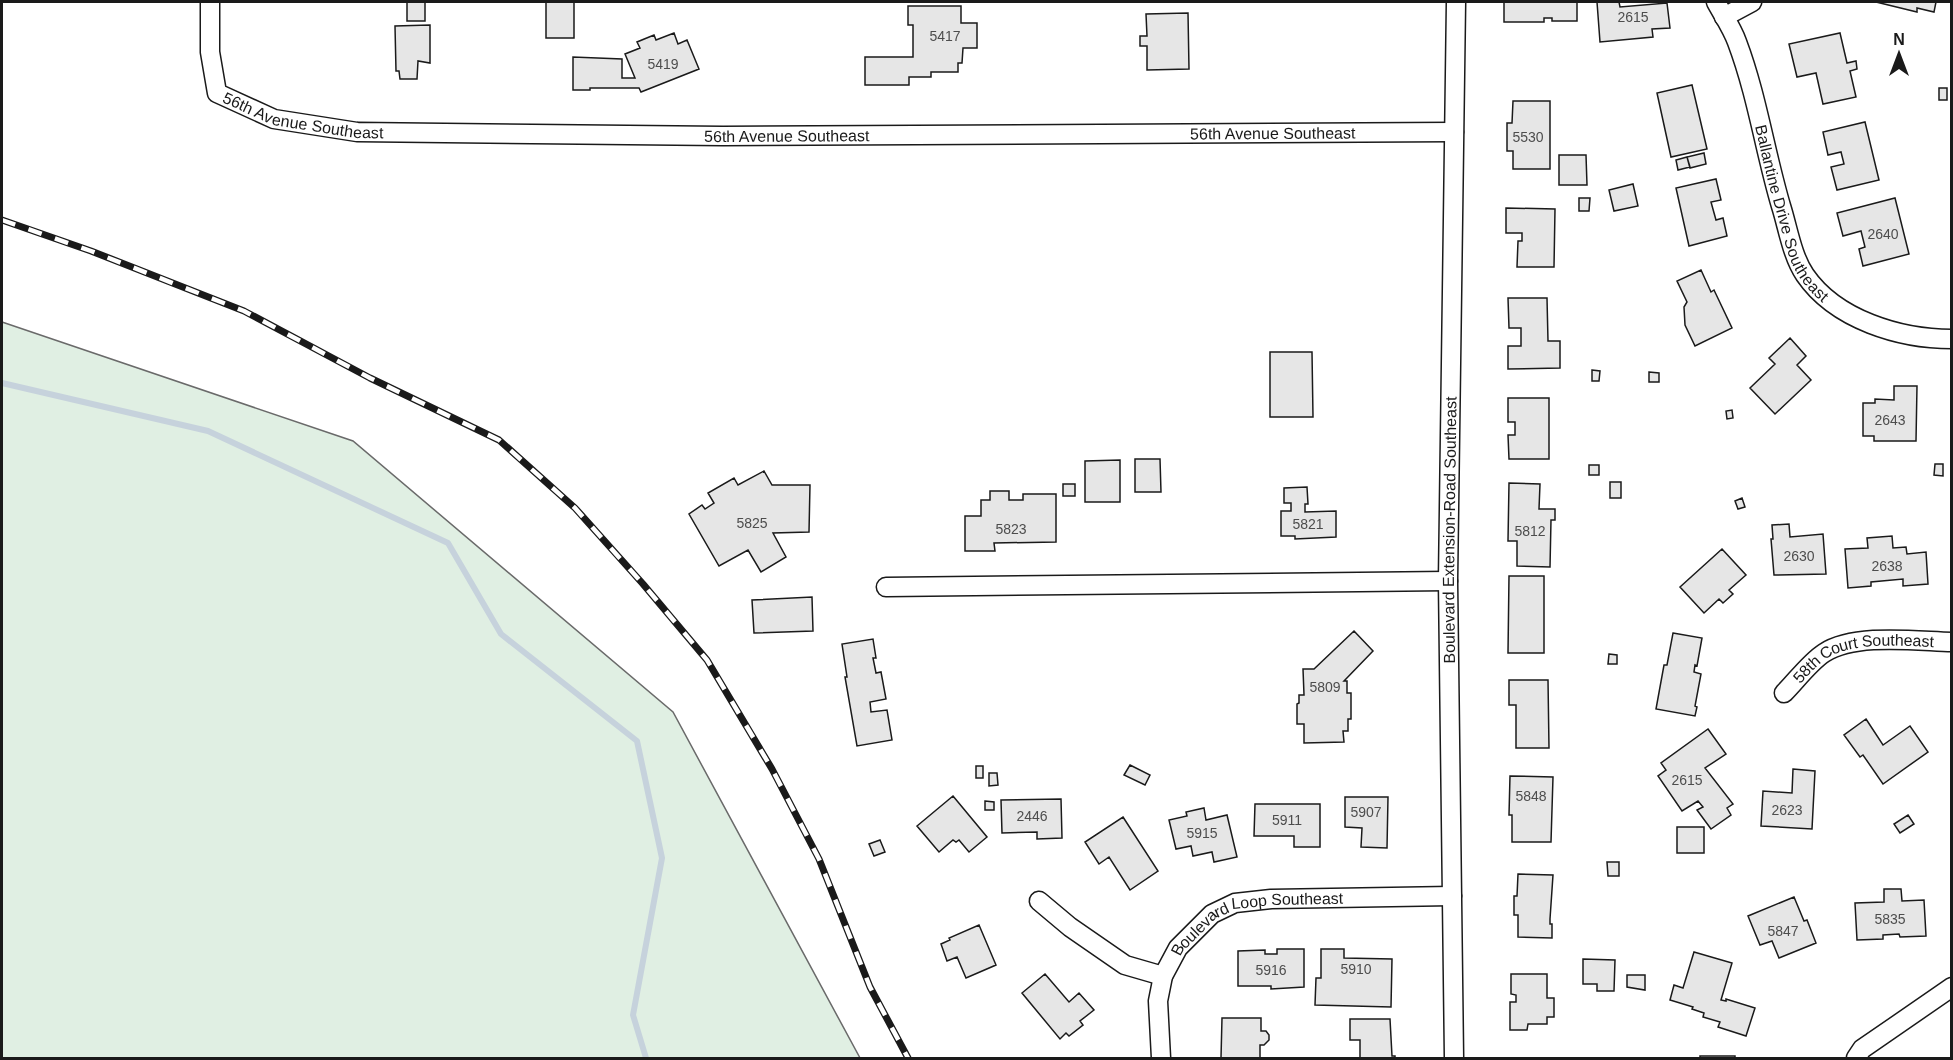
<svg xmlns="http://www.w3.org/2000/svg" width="1953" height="1060" viewBox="0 0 1953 1060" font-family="Helvetica,sans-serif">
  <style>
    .green { fill: #e0efe3; stroke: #6a6a6a; stroke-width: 1.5 }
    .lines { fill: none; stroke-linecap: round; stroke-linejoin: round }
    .stream { stroke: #c6d2dc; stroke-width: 6 }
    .building { fill: #e6e6e6; stroke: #1a1a1a; stroke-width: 1.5 }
    .minor-casing { stroke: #1a1a1a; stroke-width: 21 }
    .minor { stroke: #fff; stroke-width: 18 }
    .rail-casing { stroke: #1a1a1a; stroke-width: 7 }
    .rail { stroke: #fff; stroke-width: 4.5; stroke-dasharray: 14; stroke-linecap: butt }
    .labels { text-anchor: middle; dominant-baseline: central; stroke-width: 4.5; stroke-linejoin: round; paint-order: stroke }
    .number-label { font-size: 14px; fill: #4d4d4d }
    .street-label { font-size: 16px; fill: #1a1a1a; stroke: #fff }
  </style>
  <rect width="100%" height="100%" fill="#fff"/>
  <path class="green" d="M2 322 353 441 673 712 860 1058H2Z"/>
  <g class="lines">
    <path class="stream" d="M2 383 208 431 448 543 501 634 637 741 662 858 633 1015 646 1058"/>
  </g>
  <path class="building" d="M407 2H425V21H407Z
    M546 2H574V38H546Z
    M1504 2H1577V21H1552V18H1544V22H1504Z
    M1597 2H1619L1620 7 1667 3 1670 28 1652 29 1653 37 1600 42Z
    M1876 2H1936L1934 12 1917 8V12Z
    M908 6H961V23H977V48H963L962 63H958V72H931V77H909V85H865V57H913V25H908Z
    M1188 13 1189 69 1147 70V46H1140V36H1147L1146 14Z
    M430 25V63L418 61 417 79H400L399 71H396L395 26Z
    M674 33 678 44 687 40 699 69 641 92 639 88H590V90H573V57L622 59V78H635L625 54 640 48 637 42 654 35 656 40Z
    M1840 33 1847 63 1856 61 1857 69 1850 71 1856 97 1823 104 1816 73 1797 77 1789 44Z
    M1692 85 1707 149 1671 157 1657 93Z
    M1939 88H1947V100H1939Z
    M1513 101H1550V169H1513V151H1507V123H1512Z
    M1865 122 1879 180 1837 190 1831 167 1844 164 1841 152 1828 155 1823 132Z
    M1704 153 1706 164 1690 168 1687 157Z
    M1559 155H1586L1587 185H1559Z
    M1687 157 1690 167 1678 170 1676 160Z
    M1716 179 1721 200 1711 202 1716 220 1723 218 1727 236 1689 246 1676 188Z
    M1633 184 1638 206 1614 211 1609 190Z
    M1579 198H1590L1589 211H1579Z
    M1895 198 1909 254 1863 266 1859 249 1865 247 1861 231 1843 236 1837 213Z
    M1506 208 1555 209 1554 267H1517L1518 241H1522V233H1506Z
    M1701 270 1711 292 1714 290 1732 328 1695 346 1685 325 1684 307 1687 302 1677 281Z
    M1508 298H1547L1548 341H1560V368L1508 369V346H1521V328H1509Z
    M1790 338 1806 356 1797 365 1811 380 1775 414 1750 388 1775 364 1769 358Z
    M1270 352H1312L1313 417H1270Z
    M1592 370 1600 371 1599 381H1592Z
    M1649 372 1659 373V382H1649Z
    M1894 386H1917L1916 441H1874V436H1863V403H1875V399L1894 400Z
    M1508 398H1549V459H1509L1508 435H1515V422H1508Z
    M1732 410 1733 418 1727 419 1726 411Z
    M1135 459H1160L1161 492H1135Z
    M1120 460V502H1085V461Z
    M1935 464H1943V476L1934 475Z
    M1589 465H1599V475H1589Z
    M764 471 772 485H810L809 532 773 533 786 557 761 572 748 550 719 566 689 514 702 505 705 509 714 503 708 493 734 478 738 485Z
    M1610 482H1621V498H1610Z
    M1509 483 1540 484 1539 509H1555V520H1551L1550 567 1517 566V541H1508Z
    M1063 484H1075V496H1063Z
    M1307 487 1308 504H1305V512L1336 511V537L1295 539V536H1281V511H1291V503H1284V488Z
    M990 491H1009V500H1023V494H1056V542L994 543 995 551H965V516H981V500H990Z
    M1742 498 1745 507 1738 509 1735 501Z
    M1789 524 1790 537 1823 534 1826 574 1774 575 1771 539H1773L1772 525Z
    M1892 536 1893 548 1906 547 1907 554 1926 552 1928 584 1903 586V579L1871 582V586L1848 588 1845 549 1868 548 1867 538Z
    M1722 549 1746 575 1729 590 1733 594 1723 603 1719 599 1704 613 1680 587Z
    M1509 576H1544V653H1508Z
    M812 597 813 631 754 633 752 600Z
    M1354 631 1373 651 1344 681H1347V693H1351V719H1348V731H1343L1344 742 1304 743V724H1297V704L1299 703V695H1304L1303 669H1314Z
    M1673 633 1702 638 1697 666 1695 665 1694 672 1701 674 1695 706 1697 707 1695 716 1656 709 1664 665H1667Z
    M873 639 876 658H873L876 673 881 672 886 699 870 702 871 712 887 710 892 740 857 746 845 677H847L842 644Z
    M1609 654 1617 655V664H1608Z
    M1509 680H1548L1549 748H1516V705H1509Z
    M1866 719 1883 745 1910 726 1928 752 1883 784 1863 755 1860 757 1844 735Z
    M1708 729 1726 754 1705 768 1733 804 1727 808 1731 815 1711 829 1697 810 1703 807 1698 801 1682 811 1658 776 1666 770 1661 763Z
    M1130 765 1150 775 1145 785 1124 775Z
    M976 766H983V778H976Z
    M1793 769 1815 771 1812 829 1761 826 1763 791 1792 793Z
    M989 773H997L998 785 989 786Z
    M1510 776 1553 777 1551 842H1512V815H1509Z
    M953 796 987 837 969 852 959 840 956 842 953 840 939 852 917 826Z
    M1345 797H1388L1387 848 1361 847 1362 828 1345 827Z
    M1061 799 1062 838 1037 839V832L1002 833 1001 800Z
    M985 801 994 802V810H985Z
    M1255 804H1320V847H1294V836H1254Z
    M1204 808 1206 820 1227 815 1237 857 1214 862 1212 852 1193 856 1191 846 1176 849 1169 820 1187 816 1186 812Z
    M1908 815 1914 824 1900 833 1894 824Z
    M1123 817 1158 871 1130 890 1109 857 1099 864 1085 842Z
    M1677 827H1704V853H1677Z
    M880 840 885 852 874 856 869 844Z
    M1607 862H1619V876H1608Z
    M1518 874 1553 875 1550 919V924H1552V938L1518 937V915H1514V896H1517Z
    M1884 889H1901L1902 901 1924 900 1926 936 1900 937 1899 934 1883 935V939L1857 940 1855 903 1884 902Z
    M1794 897 1804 921 1807 920 1816 943 1779 958 1772 941 1760 945 1748 916Z
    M979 925 996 965 966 978 957 957 947 961 941 944 950 940 949 938Z
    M1277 949H1304V987L1271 989V986H1238V951L1265 950V954H1277Z
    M1321 949H1344V958L1392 959 1391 1007 1315 1005 1316 978H1321Z
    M1694 952 1732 963 1721 1000 1726 1001V999L1755 1008 1746 1036 1718 1027 1720 1022 1703 1017 1704 1013 1692 1009 1693 1007 1670 1000 1674 985 1683 988Z
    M1583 959 1615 960 1614 991H1597V984H1583Z
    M1045 974 1069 1002 1079 993 1094 1010 1080 1021 1083 1025 1069 1036 1066 1033 1060 1039 1022 993Z
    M1511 974H1547V998H1554V1017H1547V1024H1528L1527 1030H1510V1002H1516V995L1511 994Z
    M1627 975H1645V990L1627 987Z
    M1222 1018H1261V1031H1266L1269 1035V1040L1264 1045H1260V1058H1221Z
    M1350 1019H1390L1392 1056H1395V1058H1360V1040H1350Z
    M1700 1056H1735V1058H1700Z"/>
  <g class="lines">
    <defs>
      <g id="minor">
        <path id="s1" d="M210 2V52L217 93 274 119 357 132 723 136 1454 132"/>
        <path id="s2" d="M1716 2C1723 15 1732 28 1737 42 1757 95 1765 152 1781 206 1788 228 1792 256 1805 275 1836 320 1900 339 1952 339"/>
        <path d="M1724 17 1752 2"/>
        <path d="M886 587 1448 581"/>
        <path id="s3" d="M1784 693C1796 681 1810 662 1824 653 1855 633 1915 641 1952 642"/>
        <path d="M1039 901 1070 927 1125 965 1163 976"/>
        <path id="s4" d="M1161 1058 1158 1001 1163 976 1178 948 1212 914 1235 903 1271 899 1452 896"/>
        <path id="s5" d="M1454 1058 1448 581 1456 2"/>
        <path d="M1856 1058 1862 1049 1952 987"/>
      </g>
    </defs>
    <use href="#minor" class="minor-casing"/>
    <use href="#minor" class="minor"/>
    <defs>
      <path id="rail" d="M2 220 91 251 244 311 370 378 499 440 575 508 643 584 707 660 772 769 819 859 870 987 908 1058"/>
    </defs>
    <use href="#rail" class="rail-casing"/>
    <use href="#rail" class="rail"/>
  </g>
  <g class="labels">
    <g class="number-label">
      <text x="1633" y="17">2615</text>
      <text x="945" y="36">5417</text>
      <text x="663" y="64">5419</text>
      <text x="1528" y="137">5530</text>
      <text x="1883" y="234">2640</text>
      <text x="1890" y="420">2643</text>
      <text x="752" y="523">5825</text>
      <text x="1308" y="524">5821</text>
      <text x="1011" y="529">5823</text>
      <text x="1530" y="531">5812</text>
      <text x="1799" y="556">2630</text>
      <text x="1887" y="566">2638</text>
      <text x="1325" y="687">5809</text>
      <text x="1687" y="780">2615</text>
      <text x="1531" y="796">5848</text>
      <text x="1787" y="810">2623</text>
      <text x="1366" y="812">5907</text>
      <text x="1032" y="816">2446</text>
      <text x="1287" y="820">5911</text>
      <text x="1202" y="833">5915</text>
      <text x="1890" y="919">5835</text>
      <text x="1783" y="931">5847</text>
      <text x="1356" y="969">5910</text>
      <text x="1271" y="970">5916</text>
    </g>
    <g class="street-label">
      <text stroke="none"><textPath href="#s1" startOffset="182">56th Avenue Southeast</textPath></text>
      <text stroke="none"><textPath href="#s1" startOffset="1154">56th Avenue Southeast</textPath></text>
      <text stroke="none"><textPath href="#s1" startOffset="668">56th Avenue Southeast</textPath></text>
      <text stroke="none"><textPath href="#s2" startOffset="226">Ballantine Drive Southeast</textPath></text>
      <text stroke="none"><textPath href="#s5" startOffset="528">Boulevard Extension-Road Southeast</textPath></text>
      <text stroke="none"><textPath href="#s3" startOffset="93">58th Court Southeast</textPath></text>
      <text stroke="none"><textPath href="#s4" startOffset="202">Boulevard Loop Southeast</textPath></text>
    </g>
  </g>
  <rect width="1953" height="1060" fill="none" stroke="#1a1a1a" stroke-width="6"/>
  <g transform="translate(1899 54)" stroke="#ffffff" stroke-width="4.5" paint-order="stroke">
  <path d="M0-4.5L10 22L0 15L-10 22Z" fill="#1a1a1a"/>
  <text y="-9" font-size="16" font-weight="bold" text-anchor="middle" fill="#1a1a1a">N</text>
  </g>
</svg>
